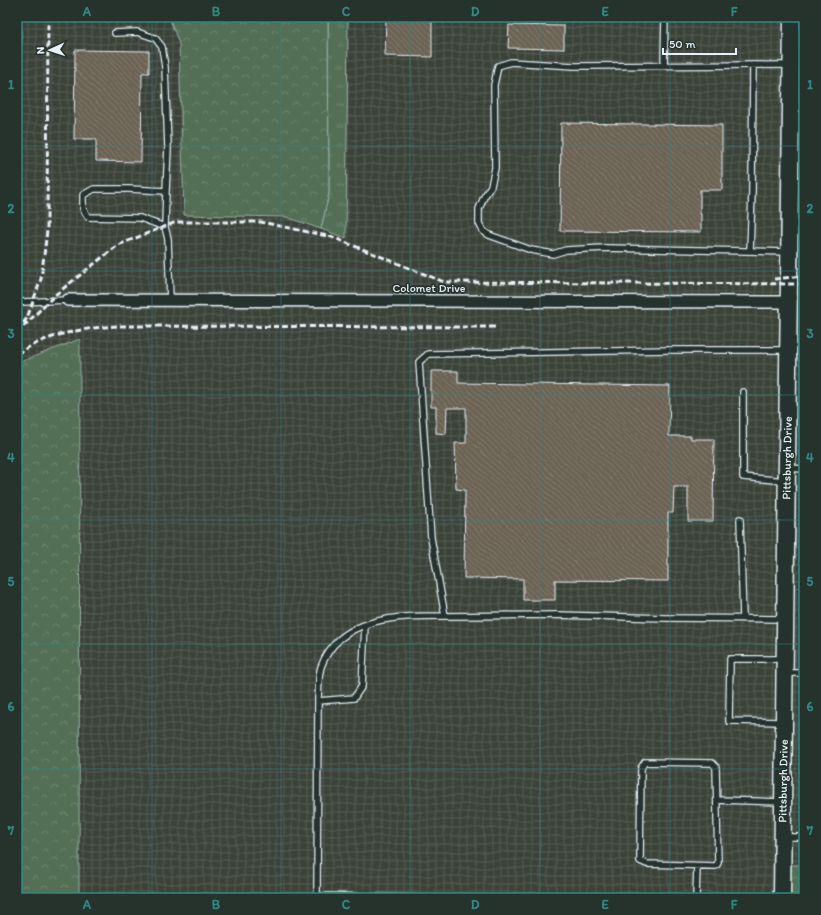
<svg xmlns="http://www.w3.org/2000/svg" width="821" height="915" viewBox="0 0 821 915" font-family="Itim,sans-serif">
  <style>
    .industrial { fill: url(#industrial-grid) }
    .grass { fill: url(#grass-tufts); stroke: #9db0a8 }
    .forest { fill: url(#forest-crowns); stroke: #9db0a8 }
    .water { fill: url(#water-waves); stroke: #8a9fa8 }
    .building { fill: url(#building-back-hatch); stroke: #e8f1f8 }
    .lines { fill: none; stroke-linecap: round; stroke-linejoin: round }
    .lane-casing { stroke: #e8f1f8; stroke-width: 8 }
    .street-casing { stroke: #e8f1f8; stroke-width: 14 }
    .secondary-casing { stroke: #e8f1f8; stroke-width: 19 }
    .lane { stroke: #26332d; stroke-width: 5.5 }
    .street { stroke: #26332d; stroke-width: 11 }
    .secondary { stroke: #26332d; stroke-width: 16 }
    .rail { stroke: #e8f1f8; stroke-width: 3; stroke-dasharray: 6 3; stroke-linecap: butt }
    .grid { fill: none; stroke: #308883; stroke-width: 1; stroke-opacity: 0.55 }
    .labels { text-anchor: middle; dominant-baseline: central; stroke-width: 3.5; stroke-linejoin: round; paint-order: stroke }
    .street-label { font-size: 12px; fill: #e8f1f8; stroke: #26332d }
    .neatline { fill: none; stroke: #308883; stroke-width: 1.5 }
    .grid-label { font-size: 13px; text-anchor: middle; font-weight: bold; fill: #308883 }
  </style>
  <defs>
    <pattern id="industrial-grid" width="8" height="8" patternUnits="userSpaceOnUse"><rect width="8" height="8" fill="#3b4239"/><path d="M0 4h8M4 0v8" fill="none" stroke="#575e56"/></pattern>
    <pattern id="grass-tufts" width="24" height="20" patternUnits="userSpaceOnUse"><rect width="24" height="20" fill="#527057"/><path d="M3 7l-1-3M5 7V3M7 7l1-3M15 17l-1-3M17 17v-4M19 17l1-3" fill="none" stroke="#6b8570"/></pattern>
    <pattern id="forest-crowns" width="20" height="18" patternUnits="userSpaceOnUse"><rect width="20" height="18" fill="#527057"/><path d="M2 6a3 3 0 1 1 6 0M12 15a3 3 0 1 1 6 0" fill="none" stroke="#6b8570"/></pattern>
    <pattern id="water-waves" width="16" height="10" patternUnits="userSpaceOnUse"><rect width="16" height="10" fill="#4c6872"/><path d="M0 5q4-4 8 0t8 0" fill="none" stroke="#667e87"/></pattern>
    <pattern id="building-back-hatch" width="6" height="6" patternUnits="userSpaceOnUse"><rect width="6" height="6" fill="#6c6455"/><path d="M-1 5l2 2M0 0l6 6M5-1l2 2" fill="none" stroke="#817b6e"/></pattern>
  </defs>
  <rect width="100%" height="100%" fill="#26332d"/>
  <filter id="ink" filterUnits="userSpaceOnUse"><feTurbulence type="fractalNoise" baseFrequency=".025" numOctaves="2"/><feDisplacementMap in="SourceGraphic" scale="8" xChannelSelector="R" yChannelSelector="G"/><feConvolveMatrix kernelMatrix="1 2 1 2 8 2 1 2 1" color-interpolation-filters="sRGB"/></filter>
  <g filter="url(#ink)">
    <path class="industrial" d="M17 17H169L179 44 184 215 286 217 346 238 348 17H804V865H789L776 898H79L80 339 20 362 17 364Z"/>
    <path class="grass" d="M328 17H348L346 238 321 229 329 193Z"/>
    <path class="forest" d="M169 17H328L329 193 321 229 286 217 184 215 179 44Z
      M80 339 79 898H17V364L20 362Z
      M789 865H804V898H788Z"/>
    <path class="water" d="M17 17H20L22 42 21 45 17 47Z"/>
    <path class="building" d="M386 17H432V57L385 56Z
      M509 25 564 26V49L508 48Z
      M75 50 149 51V73H142L141 162 96 161V139H74Z
      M561 123 722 125V190H700V214H701V232L560 231Z
      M431 371H458V383L670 386 669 436H691V439H714L713 521H688V487H674L673 513H668V581L555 580V600H523V579L464 578 465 490 456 489 455 443H466V408H447L446 434 436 433V407H431Z"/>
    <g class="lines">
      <defs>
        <path id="lane" d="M115 33 137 32 155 38 162 47 165 67 168 147 166 191
          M664 65 665 17
          M792 107 804 108
          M165 227 166 191 129 189H94L83 195V209L88 217 140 218 165 227 168 239 170 301
          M750 251 752 192 753 65
          M788 252 605 248 566 250 553 254 531 250 489 235 483 231 479 223V209L484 197 491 186 495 168 494 85 498 66 511 62 574 66 791 65
          M17 300 23 302 68 300
          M743 392V477L785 481
          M788 468 804 469
          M740 519 743 619
          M784 619 665 618 557 615 445 616 431 538 419 362 428 354 670 350H786
          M786 673H804
          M318 701 354 698 362 686 365 625
          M782 722 729 721 730 659H783
          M645 762 712 763 716 767 718 863 716 866 647 864 640 861 641 768Z
          M717 800 782 802
          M783 837H804
          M419 898 317 896 318 698C319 688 318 676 321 667 339 616 399 616 445 616
          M696 898 697 866"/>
        <path id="street" d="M68 300 789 302"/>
        <path id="secondary" d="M782 898 792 17"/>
      </defs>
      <use href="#lane" class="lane-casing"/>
      <use href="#street" class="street-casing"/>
      <use href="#secondary" class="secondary-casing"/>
      <use href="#lane" class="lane"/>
      <use href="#street" class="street"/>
      <use href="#secondary" class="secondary"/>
      <path class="rail" d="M774 279 804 276
        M23 323 27 318 41 279 47 231 48 17
        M17 333 55 295 118 245 176 222H261L332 237 444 282 804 284
        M17 354C47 334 83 328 118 326L496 327"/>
    </g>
  </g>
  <path class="grid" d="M152 17V898M281 17V898M410 17V898M540 17V898M670 17V898M17 146H804M17 271H804M17 395H804M17 520H804M17 644H804M17 769H804"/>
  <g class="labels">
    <g class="street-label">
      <text x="429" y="288">Colomet Drive</text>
      <text transform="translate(787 458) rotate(-89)">Pittsburgh Drive</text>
      <text transform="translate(783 781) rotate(-89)">Pittsburgh Drive</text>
    </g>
  </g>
  <rect width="821" height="915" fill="none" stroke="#26332d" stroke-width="44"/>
  <g transform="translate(50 50) rotate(267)" stroke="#26332d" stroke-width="3" paint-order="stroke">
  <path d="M0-3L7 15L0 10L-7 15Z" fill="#e8f1f8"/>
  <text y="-6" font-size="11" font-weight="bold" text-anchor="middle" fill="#e8f1f8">N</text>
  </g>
  <path d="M663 48v6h73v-6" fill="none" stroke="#e8f1f8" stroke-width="2"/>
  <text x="669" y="48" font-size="12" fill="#e8f1f8" stroke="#26332d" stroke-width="3" paint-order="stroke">50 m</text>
  <rect x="22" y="22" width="777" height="871" class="neatline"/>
  <g class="grid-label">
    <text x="87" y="16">A</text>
    <text x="216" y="16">B</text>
    <text x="346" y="16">C</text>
    <text x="475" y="16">D</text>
    <text x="605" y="16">E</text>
    <text x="734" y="16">F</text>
    <text x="11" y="89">1</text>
    <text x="810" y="89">1</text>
    <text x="11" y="213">2</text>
    <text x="810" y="213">2</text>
    <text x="11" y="338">3</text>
    <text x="810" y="338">3</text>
    <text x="11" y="462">4</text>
    <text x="810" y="462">4</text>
    <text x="11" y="586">5</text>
    <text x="810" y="586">5</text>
    <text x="11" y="711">6</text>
    <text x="810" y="711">6</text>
    <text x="11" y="835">7</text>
    <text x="810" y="835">7</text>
    <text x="87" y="909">A</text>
    <text x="216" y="909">B</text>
    <text x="346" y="909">C</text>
    <text x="475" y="909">D</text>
    <text x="605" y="909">E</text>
    <text x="734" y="909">F</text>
  </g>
</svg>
